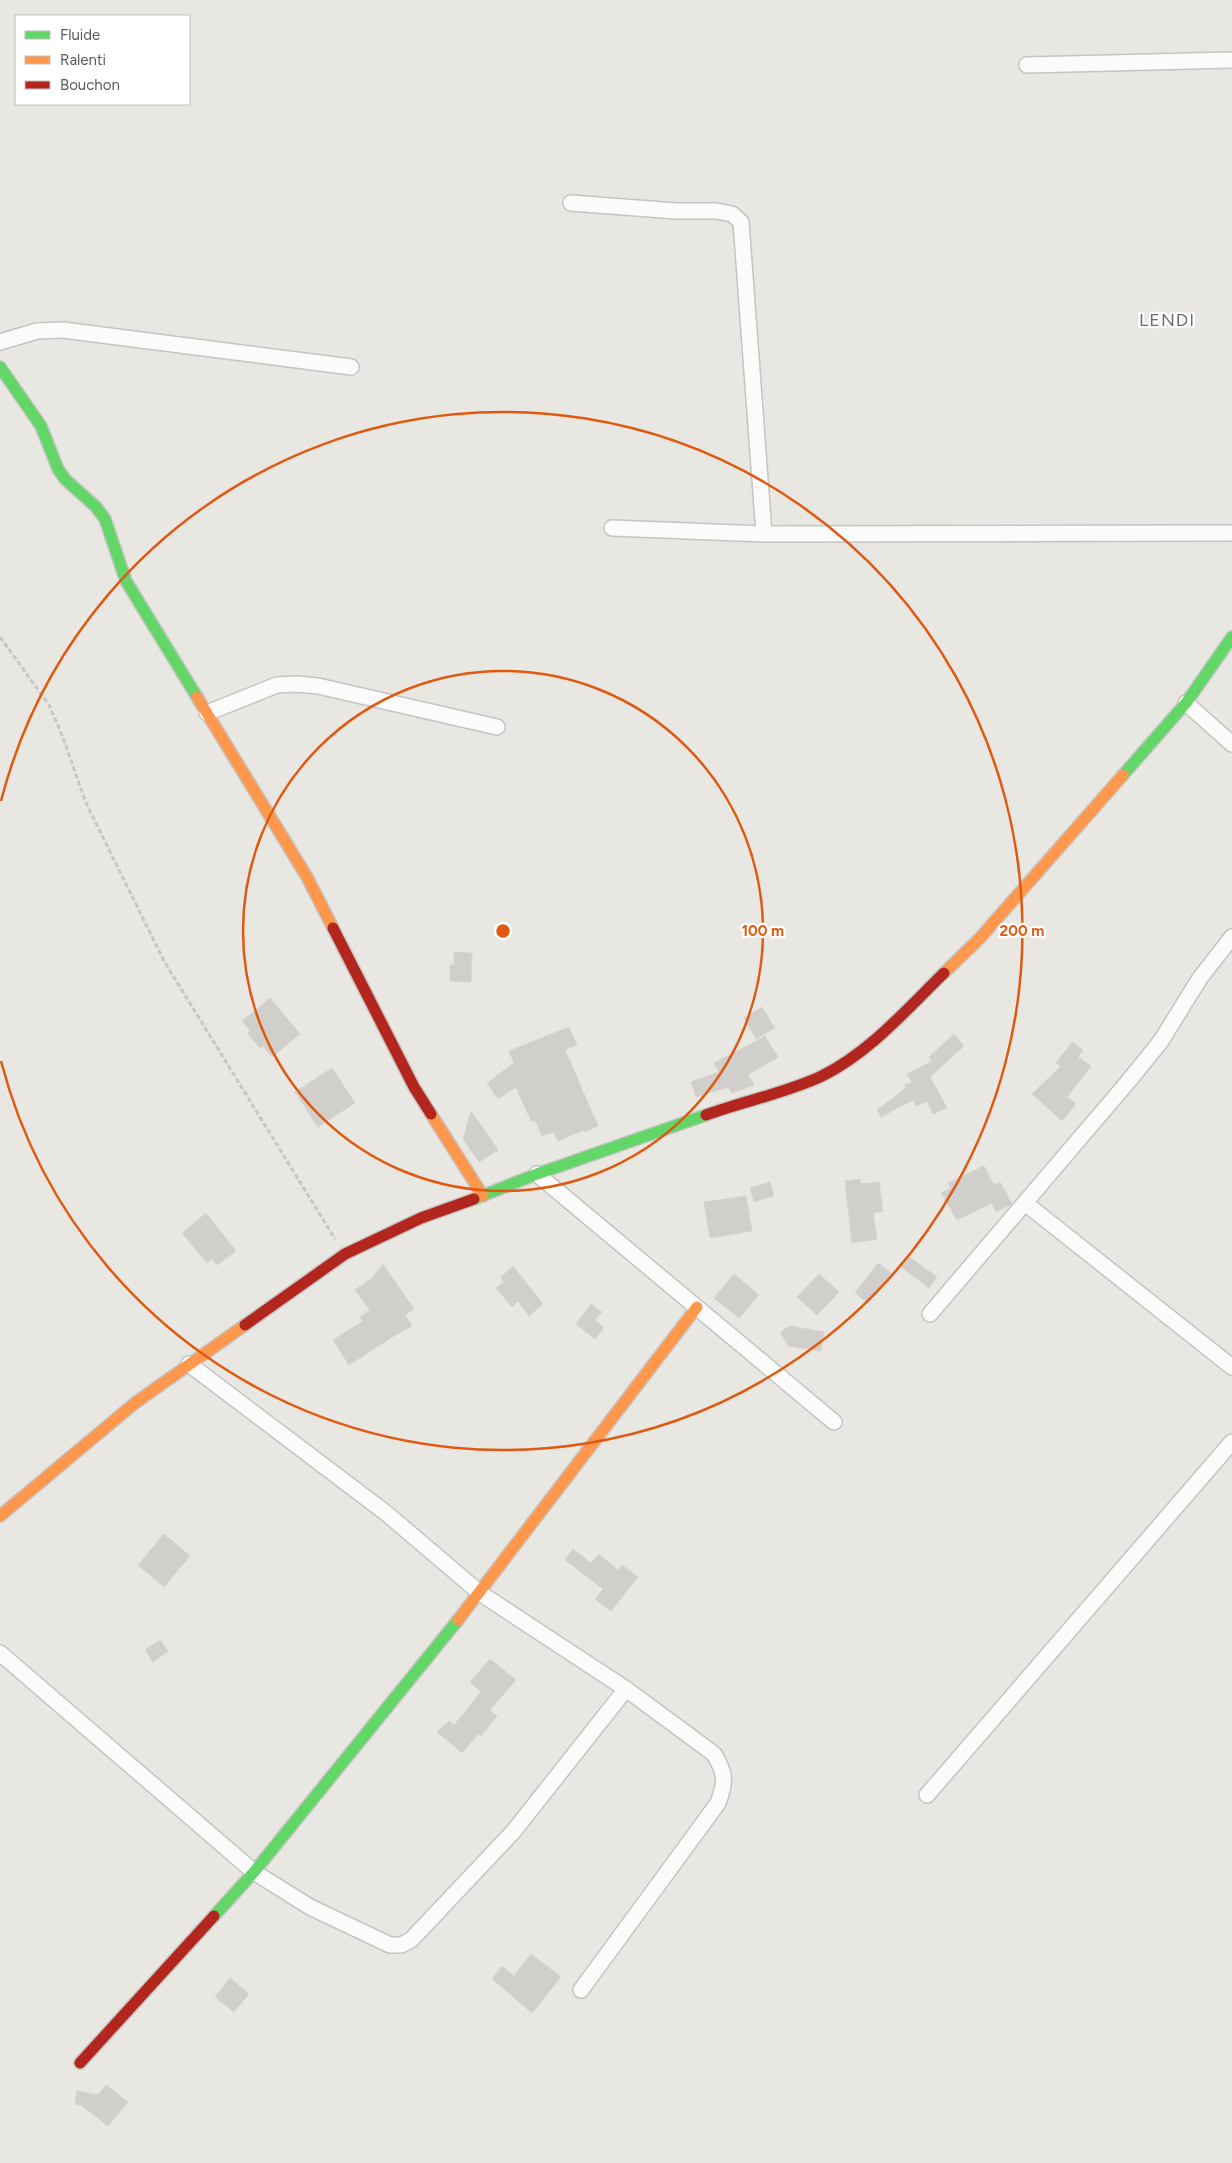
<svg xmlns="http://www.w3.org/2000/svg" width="1232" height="2163" viewBox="0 0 1232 2163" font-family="Figtree,sans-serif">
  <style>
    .building { fill: #d0cfcc; stroke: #d7d5d2 }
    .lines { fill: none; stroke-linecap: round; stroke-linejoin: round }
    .street-casing { stroke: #c4c4c3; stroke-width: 18 }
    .fast-casing { stroke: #c4c5c4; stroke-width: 14 }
    .slow-casing { stroke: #c4c5c4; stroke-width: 14 }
    .jam-casing { stroke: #c4c5c4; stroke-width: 14 }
    .path { stroke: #c4c9c5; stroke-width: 3; stroke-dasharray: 5 2.5; stroke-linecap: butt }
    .street { stroke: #fcfbfb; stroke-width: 15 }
    .fast { stroke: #63d668; stroke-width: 11 }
    .slow { stroke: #ff974d; stroke-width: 11 }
    .jam { stroke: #b3261e; stroke-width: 11 }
    .ring { fill: none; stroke: #e15910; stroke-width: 2.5 }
    .labels { text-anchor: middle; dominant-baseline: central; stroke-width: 4.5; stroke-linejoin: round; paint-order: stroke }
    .quarter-label { font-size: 18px; letter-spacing: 1px; fill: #6a6e71; stroke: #fff }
    .centre { fill: #e15910; stroke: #fff; stroke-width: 2.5 }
    .ring-label { font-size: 15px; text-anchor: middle; font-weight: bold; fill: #e15910; stroke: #fff; stroke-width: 4.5; stroke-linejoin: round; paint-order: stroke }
  </style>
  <rect width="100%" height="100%" fill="#e8e7e2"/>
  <path class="building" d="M454 952 472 953 471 982 450 981V965H454Z
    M270 998 300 1034 272 1057 263 1046 260 1048 247 1033 250 1031 242 1021Z
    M762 1007 775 1028 756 1039 744 1018Z
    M569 1027 577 1045 565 1050 598 1126 585 1132 584 1130 558 1141 553 1132 542 1136 535 1120 531 1121 516 1087 498 1099 487 1083 514 1063 509 1051Z
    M954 1034 964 1046 930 1077 947 1108 933 1114 927 1101 916 1106 913 1100 881 1117 877 1110 906 1088 905 1085 912 1082 907 1074 932 1061 929 1057Z
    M765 1036 778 1057 748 1075 754 1085 732 1093 728 1087 696 1097 691 1082 719 1072 714 1063Z
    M1072 1042 1083 1050 1078 1057 1091 1066 1067 1097 1076 1104 1062 1121 1032 1094 1061 1066 1056 1063Z
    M332 1068 355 1103 318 1127 295 1092Z
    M471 1111 498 1150 479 1162 463 1139Z
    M984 1166 994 1185 1000 1182 1012 1204 996 1212 992 1203 957 1220 941 1193 951 1188 948 1183Z
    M860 1179 861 1184 879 1182 883 1211 873 1213 877 1239 852 1243 845 1181Z
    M770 1182 774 1196 754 1202 750 1188Z
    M746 1196 752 1231 710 1238 704 1202Z
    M206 1213 236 1251 217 1265 212 1259 207 1263 182 1233Z
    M908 1256 937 1277 929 1288 901 1267Z
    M878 1263 891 1273 868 1303 855 1293Z
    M383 1264 414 1309 405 1315 412 1326 394 1336 349 1365 333 1340 363 1321 360 1317 370 1310 355 1290 372 1278Z
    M513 1266 543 1304 529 1316 518 1301 512 1307 496 1288 504 1282 501 1277Z
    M734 1274 759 1295 739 1318 714 1298Z
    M819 1274 839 1292 817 1315 797 1297Z
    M591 1304 602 1312 595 1320 604 1328 595 1339 576 1324Z
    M790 1326 824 1332 821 1351 788 1346 780 1332Z
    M164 1534 190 1556 164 1587 138 1565Z
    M573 1549 591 1563 599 1554 618 1570 622 1565 638 1577 611 1611 595 1599 603 1589 565 1560Z
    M160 1640 168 1651 153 1662 145 1650Z
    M490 1659 516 1680 490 1710 497 1716 481 1736 478 1734 462 1753 437 1732 449 1721 454 1725 481 1692 470 1682Z
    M531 1954 561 1977 532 2013 492 1979 502 1966 514 1976Z
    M230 1978 249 1994 234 2012 215 1997Z
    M106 2085 128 2102 108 2126 81 2105 75 2104 77 2091 98 2095Z"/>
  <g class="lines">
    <defs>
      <path id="street" d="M1027 65 1232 60
        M571 203 676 211H716L732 214 741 222 764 534
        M0 342 37 331 63 330 351 367
        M612 528 764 534 1232 533
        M1186 703 1232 744
        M207 713 277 685 297 684 318 686 497 727
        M537 1174 834 1422
        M1025 1203 1232 1367
        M930 1314 1127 1083 1161 1041 1200 978 1232 937
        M189 1364 386 1513 480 1593 626 1689 714 1754C726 1774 726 1781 718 1803L581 1990
        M0 1653 254 1872 310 1907 390 1945H401L411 1940 513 1832 626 1689
        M927 1795 1232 1442"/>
      <path id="fast" d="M0 367 41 426 58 469 65 479 96 507 105 519 126 581 197 697
        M1123 775 1186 703 1232 637
        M474 1199 537 1174 706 1115
        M214 1916 254 1872 458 1620"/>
      <path id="slow" d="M197 697 307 877 333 928
        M944 973 980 938 1123 775
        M431 1114 483 1196
        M0 1516 135 1403 245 1325
        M458 1620 697 1307"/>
      <path id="jam" d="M333 928 414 1087 431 1114
        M706 1115C744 1101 786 1093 822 1076 870 1052 906 1010 944 973
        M245 1325 345 1254 421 1218 474 1199
        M80 2063 214 1916"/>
    </defs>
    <use href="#street" class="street-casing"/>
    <use href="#fast" class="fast-casing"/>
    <use href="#slow" class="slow-casing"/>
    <use href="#jam" class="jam-casing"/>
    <path class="path" d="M0 637 49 705 62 735 86 803 164 961 335 1239"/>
    <use href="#street" class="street"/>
    <use href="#fast" class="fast"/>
    <use href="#slow" class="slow"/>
    <use href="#jam" class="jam"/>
  </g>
  <g class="ring">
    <circle cx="503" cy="931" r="260"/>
    <path d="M1 801A519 519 0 1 1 1 1061"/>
  </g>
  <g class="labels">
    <g class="quarter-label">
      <text x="1167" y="320">LENDI</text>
    </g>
  </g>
  <circle cx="503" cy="931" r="8" class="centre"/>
  <g class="ring-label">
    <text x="763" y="936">100 m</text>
    <text x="1022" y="936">200 m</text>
  </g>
  <rect x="15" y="15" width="175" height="90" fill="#ffffff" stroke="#bdbebf"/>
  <rect x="25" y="31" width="25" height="8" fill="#63d668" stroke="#bdbebf"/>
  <text x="60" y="40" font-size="15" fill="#595c60">Fluide</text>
  <rect x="25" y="56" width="25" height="8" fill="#ff974d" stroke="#bdbebf"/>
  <text x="60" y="65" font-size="15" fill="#595c60">Ralenti</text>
  <rect x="25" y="81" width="25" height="8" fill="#b3261e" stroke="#bdbebf"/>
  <text x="60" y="90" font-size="15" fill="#595c60">Bouchon</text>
</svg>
